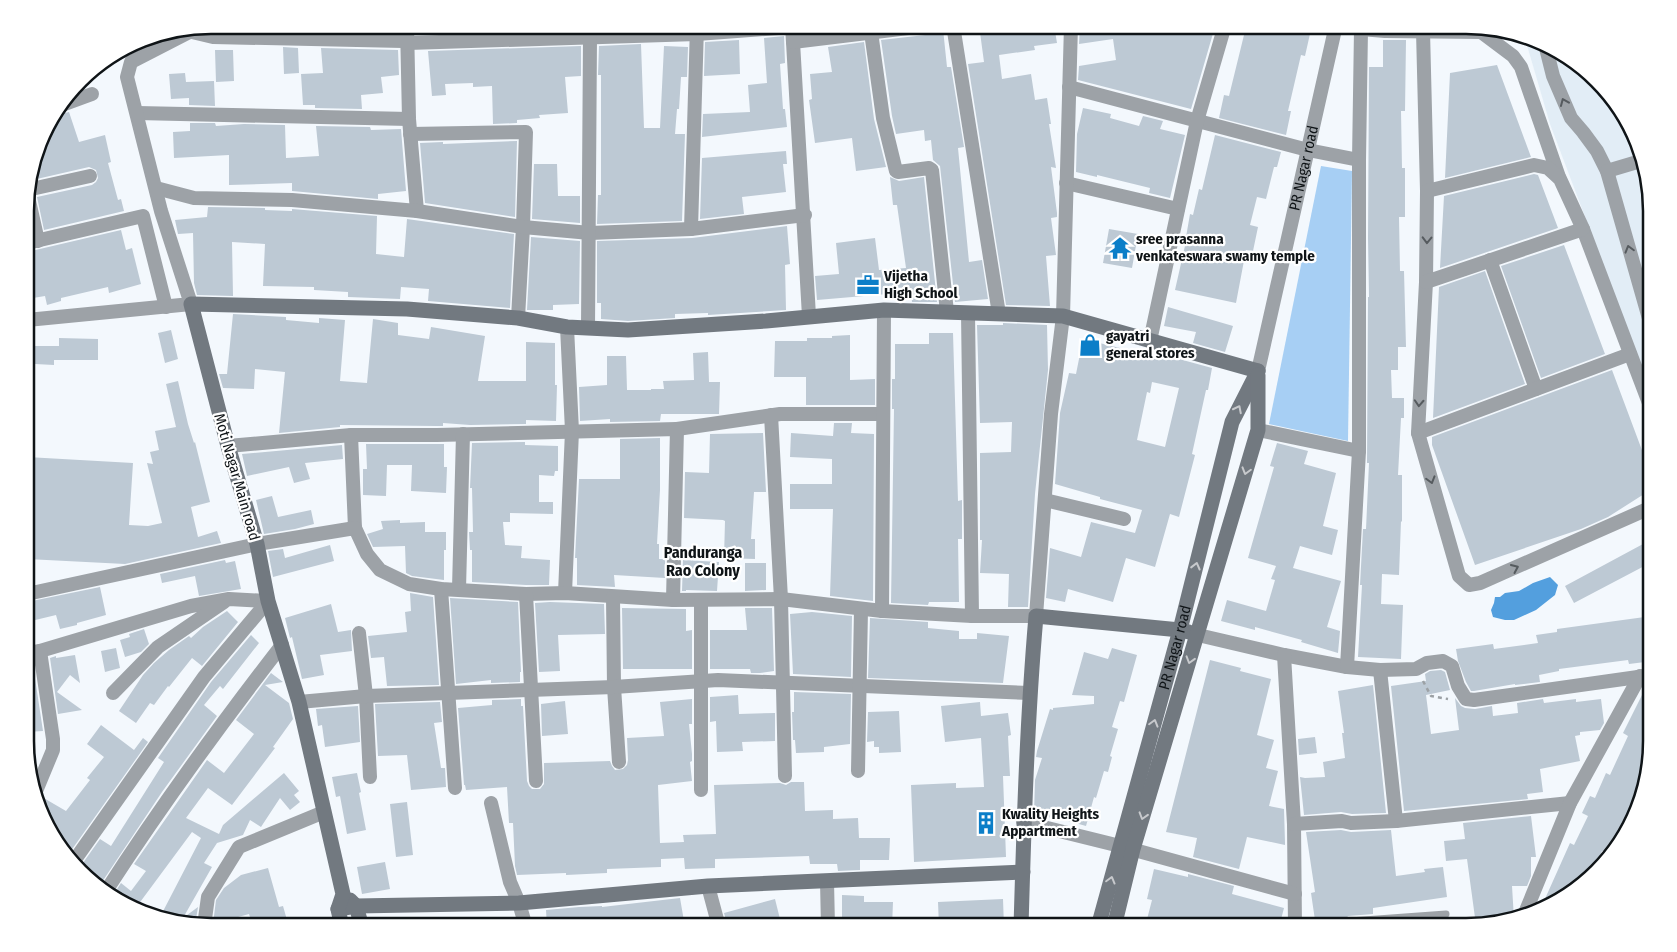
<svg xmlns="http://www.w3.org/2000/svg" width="1677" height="952" viewBox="0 0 1677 952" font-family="'Fira Sans Condensed',sans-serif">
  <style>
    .built { fill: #e2edf6 }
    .green { fill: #a7cff4 }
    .water { fill: #539fde }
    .building { fill: #bdc9d4; fill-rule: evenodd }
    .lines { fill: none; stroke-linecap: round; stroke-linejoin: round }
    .path { stroke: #9ca1a5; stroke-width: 2.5; stroke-dasharray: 4 4; stroke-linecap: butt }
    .lane { stroke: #9da2a7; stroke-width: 7 }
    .street { stroke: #9da2a7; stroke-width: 14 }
    .secondary { stroke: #727980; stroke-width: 15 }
    .oneway { stroke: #565b5f }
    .oneway2 { stroke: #c7c9cc }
    .labels { text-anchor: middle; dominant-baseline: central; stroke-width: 4.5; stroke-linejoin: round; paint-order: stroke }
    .street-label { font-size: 15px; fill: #0f1417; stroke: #fff }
    .poi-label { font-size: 15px; font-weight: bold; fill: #0f1417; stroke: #fff; text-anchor: start }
    .neighbourhood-label { font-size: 16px; font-weight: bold; fill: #0f1417; stroke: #fff }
    .rim { fill: none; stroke: #0f1417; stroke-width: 2.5 }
  </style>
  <rect width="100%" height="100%" fill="#f3f8fd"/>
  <path class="built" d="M1524 35 1559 50 1621 108 1642 151 1652 198V394L1550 124Z"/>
  <path class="green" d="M1321 166 1352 171 1348 441 1269 424Z"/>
  <path class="water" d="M1550 577 1558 585 1555 595 1536 610 1514 620H1505L1493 617 1491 610 1494 603 1495 597H1500L1505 593 1519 591 1533 583Z"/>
  <path class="building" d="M282 25H296L297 30H282Z
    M319 25H398V32L319 30Z
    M416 25H640V27L416 34Z
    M830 25H860L830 29Z
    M979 25H1054L1057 43 1034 46 1035 50 999 55 1002 79 1031 74 1035 100 1047 98 1051 124H1049L1056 168 1051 167 1057 213V217L1051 218 1056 255 1046 256 1050 306 1006 305 968 64 984 62Z
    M1080 25H1214L1213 29 1214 30 1191 109 1078 80 1079 66 1116 60 1113 39 1079 44Z
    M1234 25H1312L1305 56 1301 55 1288 111H1291L1286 135 1219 118 1224 95 1229 96 1244 35 1232 33Z
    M940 29H943L947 67H951L964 147 958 148 969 262 982 260 988 299 955 302 940 166 933 160 931 140 925 141 924 130 896 134 892 116 881 40 934 34Z
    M784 36 785 63 780 64 783 109H785L787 127 702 137 703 114 750 112 748 85 767 83 764 38Z
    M739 40 740 74 704 76 705 42Z
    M1383 40H1406L1405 111H1401L1402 168H1405V217H1399L1400 271H1404L1406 347H1398V370H1391L1392 398H1404V418H1401L1398 475H1402V522L1401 521 1399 575 1382 574 1381 604 1403 605 1401 659 1358 657 1362 585H1360L1363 529H1366L1369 463H1367L1368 297H1369L1368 238 1369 67H1383Z
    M864 42 874 119 886 167 856 171 852 138 815 143 809 100 812 99 810 74 832 72 828 47Z
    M641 44 644 128H660L664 46 688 47 687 77H681L679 109H677L675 134H685L682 221 597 224 598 195H601V75H598L599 46Z
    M581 46V76L565 77 568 113 539 115 540 118 517 120V123L493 124 492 86 473 87V83L445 84 446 95 432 96 428 51Z
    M283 47 298 48 299 73 284 74Z
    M321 48 398 50 399 75 381 77 383 93 361 95 362 109 315 108V105H303L301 74 323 73Z
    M215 50H233L234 81 216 82Z
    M1497 65 1531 157 1445 178 1450 73Z
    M185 73 186 82 214 81 215 106 189 105V98L171 99 169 74Z
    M1083 108 1111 114 1110 118 1139 126 1143 116 1163 121 1160 129 1185 135 1170 198 1149 193 1150 188 1097 175V177L1076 172 1077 134Z
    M58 112 61 114 69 112 79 142 105 135 111 162 108 163 118 200 121 199 124 211 44 230 37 197 92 185 96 182 98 178 96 170 89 167 28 181 44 128Z
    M190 123H215L216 126 244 124 285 125 286 158 319 156 316 126 370 127 371 130 401 129 406 191 378 194V199L292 191V183L229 185V155L174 158 173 132 190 131Z
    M1215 135 1281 152 1277 167H1274L1266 199 1257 197 1250 225 1258 227 1253 251 1246 250 1236 303 1175 290 1187 237H1186L1190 214 1193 215 1199 189 1202 190Z
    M517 141 515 217 425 203 420 143 443 142V144Z
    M786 151 787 164H783L786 192 742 197 744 214 700 219 702 158Z
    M534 164H557L558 196H580V223L532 219Z
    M1534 174 1538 175 1558 228 1440 268 1444 196Z
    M890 177 899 181 924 177 937 302H912L911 292 817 300 815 276 839 274 836 243 875 238 879 270 906 268 897 205H893Z
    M208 207 265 208V210L292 211V209L377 216 376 254 404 257 407 219 514 234 510 308 428 301 429 289 401 287 400 299 348 297V292L314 290V287L263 286 265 244 232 242 233 296 197 295 194 283 193 233 178 234 175 220 207 217Z
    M787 226 790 264 785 265 786 310 708 315V313L675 314V318L628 321 601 319V303H597V241L692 238Z
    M1109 229 1138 234 1132 268 1103 263Z
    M121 230 126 250 132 248 141 284 109 293 108 287 61 298V301L47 305 45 296 27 299V252Z
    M531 237 580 241 579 304 553 305V310H527Z
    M1564 245 1605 354 1541 378 1501 266Z
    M1485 271 1525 384 1433 418 1439 287Z
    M1168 307 1233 326 1225 352 1193 343 1196 332 1164 326Z
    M233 314 286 317V320L319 323V318L345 320 340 381 367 383 373 319 398 323V335L429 339 431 327 485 336 478 381H526V342L555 343V385H557L556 421 526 420V424L470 425 443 423V426H437L340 425V427L279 433 285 372 255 369 254 389 223 388 219 374H227Z
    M1003 323 1047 325 1048 370 1035 494 1028 607H1008L1009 574 980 573 982 540H980V453L1011 452 1012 422 980 423 977 325H1003Z
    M171 330 178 359 165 363 158 333Z
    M929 333H953L958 501 962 500V539H958L959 602H929L928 605 891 603 894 409H892V379H895V344H929Z
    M850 335V380L875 379V405H806V377H774L775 341H807V338H832V336Z
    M59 338 98 339V360H54V365L35 364V346H59Z
    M1083 339 1161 358V355L1179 359 1212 368 1208 390H1206L1192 454 1195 455 1179 517 1170 514 1155 567 1126 558 1113 602 1068 589 1065 602 1046 598 1050 548 1081 557 1091 522 1135 533 1142 510 1100 499V497L1055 484 1060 413 1069 373 1076 374ZM1152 382 1179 388 1165 447 1137 440 1147 392 1150 393Z
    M708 352 709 382H720L719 414H661L660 421 610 422V419L580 421 579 387 607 385V356H626L627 390H651V389H664L663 381 694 380 693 353Z
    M1612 370 1652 477V489L1608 517 1581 529 1475 565 1432 445V437Z
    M178 381 188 424 194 443 195 442 210 502 191 507 198 537 217 531 221 543 125 564 27 559V457L133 463 129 525 148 526 162 523 147 463 153 464 150 452 159 450 155 431 176 427 166 384Z
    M834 423H852L851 433 874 434 873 601 830 596 833 509H790V484H832V459L790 457 791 433 833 436Z
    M763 433 766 492H754L751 539H755V559L724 558 725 521 723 520 684 518 685 472 709 473 710 434Z
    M660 438V490L657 544H659V559H665V578L614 575 615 587 577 585V558H575L579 479H620V439Z
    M525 442V445L558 446V471H555L554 476 539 475V502H553V514L510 513V522H503L505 545 522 546 521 558 550 560 549 585H526L472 582V550H470L469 532H473L472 488H470L472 443Z
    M1277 443 1308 451 1304 464 1336 473 1323 526 1338 530 1332 555 1300 546 1293 568 1341 581 1327 627 1340 631 1338 653 1301 642 1302 640 1255 627V630L1221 621 1227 600 1266 611 1275 580 1271 579 1276 566 1248 558 1274 467 1270 466Z
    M366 444H444V467H447L446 493 411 491 412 465H387L386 496 363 495V469H367Z
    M342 445 343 459 305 463 310 479 294 483 289 467 247 476 242 454Z
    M272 496 278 517 311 510 314 524 295 529 264 534 256 500Z
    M400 520V523L425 522V532H446V550H444V580L412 576 406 573 405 546 373 547 367 534 383 529 381 521Z
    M1643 544 1652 558V562L1574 603 1565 586Z
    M330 545 334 561 273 577 268 551 283 549 285 558Z
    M225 560 226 563 235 561 241 589 199 596 195 576 162 583 160 574Z
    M683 560 719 562 717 591 686 590V591H682Z
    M745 563H766V590L745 591Z
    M100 587 106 615 77 623V625L60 629 56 615 27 622V602Z
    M410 593 433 597 439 685 387 686 384 657 371 658 368 636 407 632 405 612 411 611Z
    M450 598 518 602 521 672H520V682L491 683V680L456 684Z
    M550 602 604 604 605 634 558 635 560 671 539 672 535 603Z
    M331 604 338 632 351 630 352 651 320 655 324 675 302 679 292 637 290 638 285 618Z
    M622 608 686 609V631L692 630V669H623Z
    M745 608H772L774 671 760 673H751L750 669H710V630H747Z
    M227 611 238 622 202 666 192 658 169 687 168 686 154 705 150 703 136 723 119 711 143 675 154 663 169 650 189 636 191 638 203 627Z
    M812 612 852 616 851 677 793 674 790 614Z
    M1652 616V651L1644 652 1645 662 1629 664 1628 660 1559 669V671L1539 675 1540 682 1515 685V684L1474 691H1471L1466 682 1458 661 1456 649 1493 644 1494 649 1538 643 1536 635 1557 632V629Z
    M870 618 928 622V628L959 631V639H977V633L1009 636 1003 683 868 678Z
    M144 629 149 644 141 652 125 657 120 640 130 637 129 634Z
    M251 635 259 643 223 689 220 686 204 705 217 716 162 792 100 885 80 867 100 839 111 846 164 762 158 758 211 682Z
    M116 648 120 668 105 672 101 651Z
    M1112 648 1137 655 1124 702 1120 701 1112 727 1118 729 1110 756 1112 757 1108 772 1104 771 1096 798 1094 797 1086 826 1050 816 1049 818 1034 814 1035 780 1042 758 1036 757 1037 751 1050 709 1053 710V708L1094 704V696L1072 695 1084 652 1108 659Z
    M75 655 80 683 70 675 57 692 82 710 58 714 50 658 56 656V658Z
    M1210 660 1241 668 1240 671 1271 679 1257 735 1274 740 1266 768 1278 771 1269 806 1284 809 1285 843V845L1247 837 1239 869 1193 857 1197 838 1166 832Z
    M27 665H33L43 731 27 732Z
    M1441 670 1445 672 1450 690 1426 695 1431 734 1459 730 1455 698 1461 706 1465 708 1475 709 1492 706 1493 716 1518 713 1517 703 1543 699 1544 703 1576 699V702L1601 699 1604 723 1600 730 1580 732V735L1575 736 1580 761 1540 769 1543 792 1527 794 1528 799 1404 811 1391 686 1426 681 1425 674 1430 671Z
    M271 673 283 682 265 685 289 703 293 719 273 747 275 748 232 805 208 788 186 818 219 834 223 825 284 773 299 791 294 795 300 802 290 810 280 798 261 827 250 820 243 835 217 843 204 863 212 867 183 918 198 907 195 925 159 919 201 838 192 832 135 909 118 902 112 897 121 883 131 891 146 871 134 864 207 760 224 773 254 734 236 720Z
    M1652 684V746L1646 757 1650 759 1627 834 1608 854 1602 851 1595 869 1569 896 1540 910 1570 843 1574 845 1588 816 1582 813 1590 796 1595 798 1606 773 1610 775 1628 736 1623 733 1647 685Z
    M1373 685 1386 813 1352 814 1341 812 1304 815 1300 777 1305 778 1325 777 1323 762 1345 758 1342 733H1344L1338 691Z
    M794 692 851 694 850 744 824 747V752L796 753 795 740H793L792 712H794Z
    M738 695 739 714 775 713V741L742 742 743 751 717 752 716 721 710 722V697Z
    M521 699V706H523L527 781 529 786 532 789H540L544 784V763L610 761 612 766 615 770 623 769 627 765 628 760 627 738 664 736 660 702 692 699V724H689L692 754V761L690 762 692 781 658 785 660 843 684 842 683 835 716 834 714 785 780 783 786 785 791 782H804L805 811 833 810V819L858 818 859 838H890L889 860H860V870L838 871 837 864H810L809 856 715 859V868L685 869 684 858 661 859V867L607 869V873L566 875V873L517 875 515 866 513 823H509L507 787 466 790 465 785H464L458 708 492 705V700Z
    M565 701 568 734 542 736 541 704Z
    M440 702 442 722 434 723 441 768H445L446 787 411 790 407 755 378 756 375 704Z
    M980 702 981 716 1008 713 1011 735 1008 736 1010 776H1003L1006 857 914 862 911 785 956 783V788L984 787 981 738 945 742 941 706Z
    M358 706 360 742 325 747 322 725 318 726 316 709Z
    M899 711 901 752 879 753V747H874V741L867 742 868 712Z
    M101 725 134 750 143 738 148 742 68 855 56 845 39 799 42 797 66 811 90 780 87 778 104 757 87 744Z
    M1315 737 1317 753 1299 755 1298 739Z
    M357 773 361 792 359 793 366 830 347 834 340 796 336 797 332 777Z
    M407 802 413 855 396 857 390 804Z
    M1531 816 1536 857H1531V876L1527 886H1512L1514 919 1476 925 1467 859 1446 861 1444 841 1465 839 1463 823Z
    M1341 830 1351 832 1391 830 1396 876 1425 872 1424 869 1443 867 1447 897 1373 908V914L1348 916 1340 927H1316L1311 893 1315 892 1306 832Z
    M385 862 390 889 362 894 357 867Z
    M268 868 279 907 283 906 289 927H253L249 914 213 924 216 900 224 888 241 875Z
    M1154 869 1188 877V874L1234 886 1232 894 1284 908 1279 927H1204L1174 919 1172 927H1145L1152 900 1147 899Z
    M842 895 864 896V902H893L892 927H842Z
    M680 898 685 927H547L546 910 579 907 602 906V907Z
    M775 899 782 927H728L724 913Z
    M1003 899 1004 927H939L938 902Z"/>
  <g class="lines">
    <path class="path" d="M1423 681 1431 696 1448 699"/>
    <path class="lane" d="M1345 927 1350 921 1446 914"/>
    <g class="street">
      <path d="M407 25 409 119 417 211"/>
      <path d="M792 25 809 316"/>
      <path d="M870 25 883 118 896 171 898 172 929 168 932 170 947 312"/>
      <path d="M953 25 999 314"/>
      <path d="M1362 25 1361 29 1385 31 1481 32 1513 56 1521 67 1559 177"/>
      <path d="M1423 31 1427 191 1426 282 1418 433 1459 576 1469 585 1480 583 1652 507"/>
      <path d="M192 32 213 37 403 41 408 43 697 34 792 27"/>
      <path d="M793 42 933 25"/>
      <path d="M1545 44 1553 76 1571 118 1583 132 1597 151 1607 171 1652 329"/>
      <path d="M1069 87 1308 150 1359 160"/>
      <path d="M62 105 92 94"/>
      <path d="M137 113 409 119"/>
      <path d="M410 134 526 132 523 227 518 318"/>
      <path d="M1607 171 1644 160"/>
      <path d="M1066 183 1178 209"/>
      <path d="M156 188 194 198 292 200 417 211 523 227 590 233 691 229 805 215"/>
      <path d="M27 190 90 176"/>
      <path d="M1427 191 1534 165 1548 168 1560 179 1583 229 1652 411"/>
      <path d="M27 192 38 241"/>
      <path d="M691 229 697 26"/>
      <path d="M27 243 143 216 166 307"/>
      <path d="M1490 260 1536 389"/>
      <path d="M1426 282 1583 229"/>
      <path d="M968 313 972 616"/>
      <path d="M27 320 191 304 161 211 127 77 131 62 199 27"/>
      <path d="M588 328 590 37"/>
      <path d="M1150 341 1197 121 1225 25"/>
      <path id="s1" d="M1258 371 1336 25"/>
      <path d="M771 415 781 599 785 776"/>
      <path d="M677 429 780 414H883"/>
      <path d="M1258 430 1359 451"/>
      <path d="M1418 433 1630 354"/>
      <path d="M351 435 355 528"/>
      <path d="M228 446 351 435H437L677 429 673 600"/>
      <path d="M1045 500 1124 519"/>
      <path d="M441 589 455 788"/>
      <path d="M459 589 463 434"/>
      <path d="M565 593 572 431 567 327"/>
      <path d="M27 594 257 544 355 528 367 554 380 570 409 584 441 589 526 594 565 593 673 600 781 599 882 611 972 616H1036L1051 414 1063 316 1071 25"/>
      <path d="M526 594 536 781"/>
      <path d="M613 597 614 687 619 762"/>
      <path d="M701 600V790"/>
      <path d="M882 611 884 310"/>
      <path d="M359 633 366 696 370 777"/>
      <path d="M1198 635 1284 655 1347 667 1380 670 1416 669 1427 663 1443 661 1452 666 1458 686 1466 699 1474 700 1652 675"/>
      <path d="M40 651 191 606 229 599 268 601"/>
      <path d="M27 653 40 651 53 739V750L36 791"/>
      <path d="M1284 655 1294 824 1295 927"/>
      <path d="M1347 667 1359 451V160L1361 29 1351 25"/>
      <path d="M1380 670 1396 821"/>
      <path d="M113 693 158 647 224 602"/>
      <path d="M299 702 366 696 614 687 718 680 1029 693"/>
      <path d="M858 771 861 609"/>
      <path d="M491 803 510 882 519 903 526 927"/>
      <path d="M1023 822 1120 846 1295 894"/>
      <path d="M1294 824 1342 821 1351 823 1396 821 1570 803"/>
      <path d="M74 861 204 677 268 601"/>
      <path d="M827 881 828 927"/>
      <path d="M708 886 719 927"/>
      <path d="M106 891C161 806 220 725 282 645"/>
      <path d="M1523 918 1570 803 1640 676"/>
      <path d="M204 926 208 897 239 847 324 812"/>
    </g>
    <g class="secondary">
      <path d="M350 900 356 906 362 927"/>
      <path d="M338 909 356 906 519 903 708 886 1023 872"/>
      <path d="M342 927 338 909 343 894 299 702 268 601 257 544 228 446 191 304 407 309 518 318 567 327 628 330 766 321 884 310 1063 316 1258 371"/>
      <path d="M1021 927C1024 823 1027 720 1036 616L1180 630 1189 632"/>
      <path id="s2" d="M1098 927 1180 630 1232 422 1258 371"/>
      <path d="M1114 927 1133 849 1258 430V375"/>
    </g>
  </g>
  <defs><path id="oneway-chevron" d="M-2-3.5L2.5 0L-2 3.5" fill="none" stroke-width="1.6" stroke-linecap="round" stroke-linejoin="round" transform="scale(1.25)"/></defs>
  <g class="oneway">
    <use href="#oneway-chevron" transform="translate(1564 102) rotate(-113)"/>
    <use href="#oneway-chevron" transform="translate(1427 240) rotate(91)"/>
    <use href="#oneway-chevron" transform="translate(1629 249) rotate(-106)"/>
    <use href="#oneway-chevron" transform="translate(1419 403) rotate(93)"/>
    <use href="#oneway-chevron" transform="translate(1431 480) rotate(74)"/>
    <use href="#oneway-chevron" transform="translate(1515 568) rotate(-24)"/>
  </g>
  <g class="oneway2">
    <use href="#oneway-chevron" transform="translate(1238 409) rotate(-63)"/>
    <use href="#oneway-chevron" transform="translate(1246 471) rotate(106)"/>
    <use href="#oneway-chevron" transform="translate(1196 566) rotate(-76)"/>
    <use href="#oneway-chevron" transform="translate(1190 660) rotate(107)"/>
    <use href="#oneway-chevron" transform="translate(1154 723) rotate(-74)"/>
    <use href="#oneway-chevron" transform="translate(1143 816) rotate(107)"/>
    <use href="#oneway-chevron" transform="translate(1111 880) rotate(-75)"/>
  </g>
  <defs>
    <symbol id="temple-bare" viewBox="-9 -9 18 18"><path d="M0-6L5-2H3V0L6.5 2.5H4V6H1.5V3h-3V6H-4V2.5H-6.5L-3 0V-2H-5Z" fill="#0b7ec8" stroke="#fff" stroke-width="2.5" paint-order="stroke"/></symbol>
    <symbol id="office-bare" viewBox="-9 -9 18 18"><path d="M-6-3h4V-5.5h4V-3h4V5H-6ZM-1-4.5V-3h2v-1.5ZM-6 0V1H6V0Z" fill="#0b7ec8" stroke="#fff" stroke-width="2.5" paint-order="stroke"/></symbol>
    <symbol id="shop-bare" viewBox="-9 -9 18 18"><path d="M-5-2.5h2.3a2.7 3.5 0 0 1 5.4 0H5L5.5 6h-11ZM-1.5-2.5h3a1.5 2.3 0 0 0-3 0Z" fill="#0b7ec8" stroke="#fff" stroke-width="2.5" paint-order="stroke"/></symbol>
    <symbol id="building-bare" viewBox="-9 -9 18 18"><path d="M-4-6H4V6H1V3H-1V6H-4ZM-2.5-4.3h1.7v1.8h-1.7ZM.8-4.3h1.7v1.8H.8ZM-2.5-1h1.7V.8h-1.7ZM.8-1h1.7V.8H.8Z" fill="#0b7ec8" stroke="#fff" stroke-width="2.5" paint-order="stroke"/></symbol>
  </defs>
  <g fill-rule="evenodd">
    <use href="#temple-bare" x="1104" y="232" width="32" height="32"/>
    <use href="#office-bare" x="852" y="269" width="32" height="32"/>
    <use href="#shop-bare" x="1074" y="329" width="32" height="32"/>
    <use href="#building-bare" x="970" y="807" width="32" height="32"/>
  </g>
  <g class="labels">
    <g class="street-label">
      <text stroke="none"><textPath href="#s1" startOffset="208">PR Nagar road</textPath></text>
      <text transform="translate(237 477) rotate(74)">Moti Nagar Main road</text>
      <text stroke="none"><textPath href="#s2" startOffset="290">PR Nagar road</textPath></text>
    </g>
    <g class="poi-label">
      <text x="1136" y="239">sree prasanna<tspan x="1136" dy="17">venkateswara swamy temple</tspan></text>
      <text x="884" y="276">Vijetha<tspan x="884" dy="17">High School</tspan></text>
      <text x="1106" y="336">gayatri<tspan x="1106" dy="17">general stores</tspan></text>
      <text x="1002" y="814">Kwality Heights<tspan x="1002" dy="17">Appartment</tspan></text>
    </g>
    <g class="neighbourhood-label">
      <text x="703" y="552">Panduranga<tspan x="703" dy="18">Rao Colony</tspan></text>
    </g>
  </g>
  <path d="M0 0H1677V952H0ZM211 34H1466A177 177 0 0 1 1643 211V741A177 177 0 0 1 1466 918H211A177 177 0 0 1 34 741V211A177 177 0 0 1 211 34Z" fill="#fff" fill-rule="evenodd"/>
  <path class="rim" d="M211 34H1466A177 177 0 0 1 1643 211V741A177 177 0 0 1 1466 918H211A177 177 0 0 1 34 741V211A177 177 0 0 1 211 34Z"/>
</svg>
